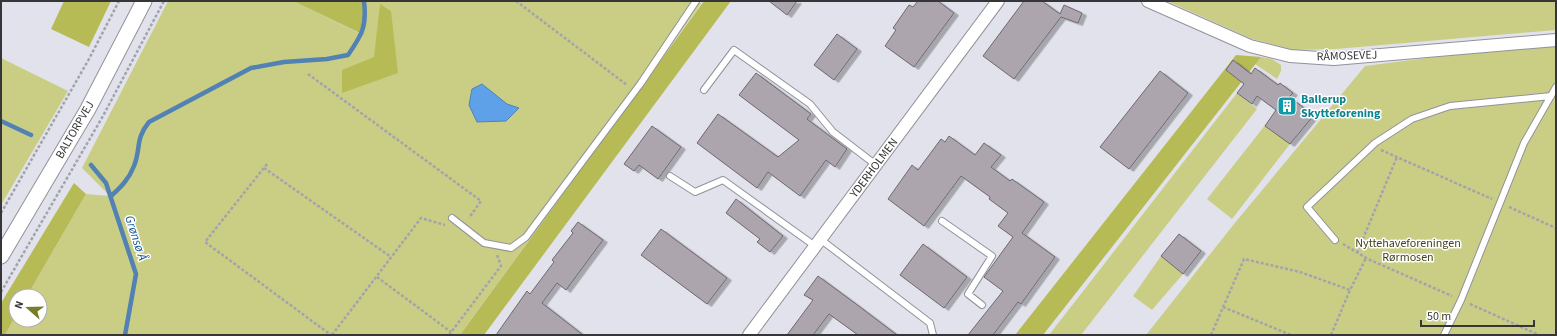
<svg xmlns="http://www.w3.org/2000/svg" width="1557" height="336" viewBox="0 0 1557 336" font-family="'Source Sans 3',sans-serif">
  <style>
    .green { fill: #cace85 }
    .forest { fill: #b7bb55 }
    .water { fill: #5ea1e8; stroke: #5281b4 }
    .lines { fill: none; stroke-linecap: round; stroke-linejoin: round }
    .stream { stroke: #5281b4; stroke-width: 4.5 }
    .building { fill: #ada5ad; stroke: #6f686f; filter: url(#shadow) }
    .service-casing { stroke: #92929b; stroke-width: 8 }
    .minor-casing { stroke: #92929b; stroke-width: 14 }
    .tertiary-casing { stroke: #92929b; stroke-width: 17 }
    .path { stroke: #a3a3ab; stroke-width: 2.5; stroke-dasharray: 3 2; stroke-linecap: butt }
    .service { stroke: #fff; stroke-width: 6 }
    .minor { stroke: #fff; stroke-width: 12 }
    .tertiary { stroke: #fff; stroke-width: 15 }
    .labels { text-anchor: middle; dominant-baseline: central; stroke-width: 3; stroke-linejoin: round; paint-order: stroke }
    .street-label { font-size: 12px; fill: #363639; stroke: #fff }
    .culture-label { font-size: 12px; font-weight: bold; fill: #0d838f; stroke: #fff; text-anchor: start }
    .park-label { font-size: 12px; fill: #424419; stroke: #fff }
    .water-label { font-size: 13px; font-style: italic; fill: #105798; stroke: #fff }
  </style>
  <defs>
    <filter id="shadow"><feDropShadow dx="4.5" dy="2.5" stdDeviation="0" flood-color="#0004"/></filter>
  </defs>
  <rect width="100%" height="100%" fill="#e2e2ec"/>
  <path class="green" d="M168 1H293L363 35 366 1H700L701 4 460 335H5L16 315V320H40V296H27L86 194 110 196 82 168Z
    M1167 1H1556V30L1336 49 1293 50 1252 39Z
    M1556 41V335H1146L1234 224 1365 66Z
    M1261 57 1272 59 1281 65V71L1277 79 1255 64Z
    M1 58 68 91 1 205Z
    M1237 93 1257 109 1081 335H1049Z
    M1266 124 1290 144 1232 219 1207 199Z
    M1161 256 1183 274 1152 310 1133 296Z"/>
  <path class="forest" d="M64 1H111L89 47 51 29Z
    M293 1H366L364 35Z
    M704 1H731L484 335H460Z
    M380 4 391 11 398 73 342 93V70L374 57Z
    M1236 55 1261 57 1043 335H1015Z
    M74 183 86 194 27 296H16V315L5 335H1V303Z"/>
  <path class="water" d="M482 84 507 104 519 108 506 121 477 122 469 105 472 89Z"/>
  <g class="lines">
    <path class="stream" d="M1 121 31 135
      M91 165 106 183 136 274 125 335
      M111 196C121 187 129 179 134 166 141 149 135 139 149 122L251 68 284 62 327 59 348 55C362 35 367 26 364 1"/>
  </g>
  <path class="building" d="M769 1H797L787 15Z
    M918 1H938L954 13 914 67 885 46 896 30 893 28 909 5 913 7Z
    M1024 1H1042L1060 14 1064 5 1082 13 1078 23 1061 17 1014 79 983 56Z
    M837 34 857 49 834 80 814 65Z
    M1233 60 1251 74 1255 68 1278 85 1280 83 1293 93 1289 97 1314 115 1290 144 1265 126 1276 110 1257 96 1252 104 1237 93 1244 84 1226 70Z
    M1160 71 1188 93 1129 169 1100 147Z
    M756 73 811 114 807 119 847 149 835 167 826 160 800 196 768 172 757 188 697 143 718 114 778 157 799 140 739 95Z
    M652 126 681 147 658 179 639 165 634 171 624 164Z
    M949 136 975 155 984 143 1001 155 991 167 1010 181 1012 179 1044 202 1022 233 1055 257 1021 304 1018 302 993 335H968L1003 291 984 277 1013 237 998 226 1008 213 989 199 990 197 961 176 924 226 888 199 912 165 918 170 941 139 945 142Z
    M736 199 783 236 770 252 757 242 760 239 726 213Z
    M578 222 603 240 566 290 557 283 542 303 583 335H496L527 291 530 294 554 262 552 260 573 233 571 231Z
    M661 229 727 278 707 304 641 255Z
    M1179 234 1201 251 1183 274 1161 256Z
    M923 244 967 277 944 308 900 275Z
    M818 276 856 304 897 335H858L829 314 813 335H787L813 300 804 295Z"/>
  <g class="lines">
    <defs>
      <path id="service" d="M704 90 734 50 810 104 833 132 876 165
        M670 176 695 192 723 180 815 246
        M452 218 484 243 511 248 526 237 641 83 696 1
        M942 221 992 256 968 294 982 305
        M820 239 930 323 933 335
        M1335 240 1307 207 1375 143 1412 119 1450 106 1551 96
        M1444 335 1461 300 1524 143 1556 87"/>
      <path id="minor" d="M1148 1 1250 46 1290 56 1334 59 1556 40
        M749 335 998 1"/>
      <path id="tertiary" d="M1 256 88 109 144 1"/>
    </defs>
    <use href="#service" class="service-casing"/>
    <use href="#minor" class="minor-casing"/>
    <use href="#tertiary" class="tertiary-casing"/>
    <path class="path" d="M516 1 627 85
      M308 74 481 201 469 218
      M1381 150 1492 199
      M267 164 205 242 331 335
      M264 168 391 257
      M1509 207 1556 228
      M1 213 89 59 119 1
      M1343 244 1368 259 1452 296
      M1357 253 1397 157
      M377 277 451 332
      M1 292 103 116 164 1
      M1470 304 1539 335
      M1223 307 1291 335
      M332 335 421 218 445 225
      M449 335 501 266 497 255
      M1211 335 1244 259 1300 272 1350 290 1366 258
      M1331 335 1350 290"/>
    <use href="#service" class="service"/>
    <use href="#minor" class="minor"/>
    <use href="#tertiary" class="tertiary"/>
  </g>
  <defs>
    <symbol id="building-square" viewBox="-11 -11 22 22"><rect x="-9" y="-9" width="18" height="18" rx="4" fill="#0f9aa8" stroke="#fff"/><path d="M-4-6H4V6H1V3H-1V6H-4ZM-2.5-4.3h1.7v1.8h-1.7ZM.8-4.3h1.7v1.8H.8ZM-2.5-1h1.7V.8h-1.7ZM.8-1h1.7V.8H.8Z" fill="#fff"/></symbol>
  </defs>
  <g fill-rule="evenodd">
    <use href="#building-square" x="1276" y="95" width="22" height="22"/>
  </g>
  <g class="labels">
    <g class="street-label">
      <text transform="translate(1347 56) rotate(-2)">RÅMOSEVEJ</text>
      <text transform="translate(75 130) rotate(-60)">BALTORPVEJ</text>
      <text transform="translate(874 168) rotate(-53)">YDERHOLMEN</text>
    </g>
    <g class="culture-label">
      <text x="1301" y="99">Ballerup<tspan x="1301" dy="14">Skytteforening</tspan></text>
    </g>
    <g class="park-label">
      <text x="1408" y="243">Nyttehaveforeningen<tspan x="1408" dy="14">Rørmosen</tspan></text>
    </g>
    <g class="water-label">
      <text transform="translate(136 238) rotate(72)">Grønsø Å</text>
    </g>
  </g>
  <rect width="1557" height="336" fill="none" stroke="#363639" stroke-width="4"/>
  <g transform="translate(28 308) rotate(290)"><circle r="19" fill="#ffffff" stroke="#afafb0"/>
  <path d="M0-3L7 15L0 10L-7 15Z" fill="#787d27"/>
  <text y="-6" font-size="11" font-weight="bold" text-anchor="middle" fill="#363639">N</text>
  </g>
  <path d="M1421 320v6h113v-6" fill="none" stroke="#363639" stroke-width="2"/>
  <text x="1427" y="320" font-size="12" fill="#363639" stroke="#ffffff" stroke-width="3" paint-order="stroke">50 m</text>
</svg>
